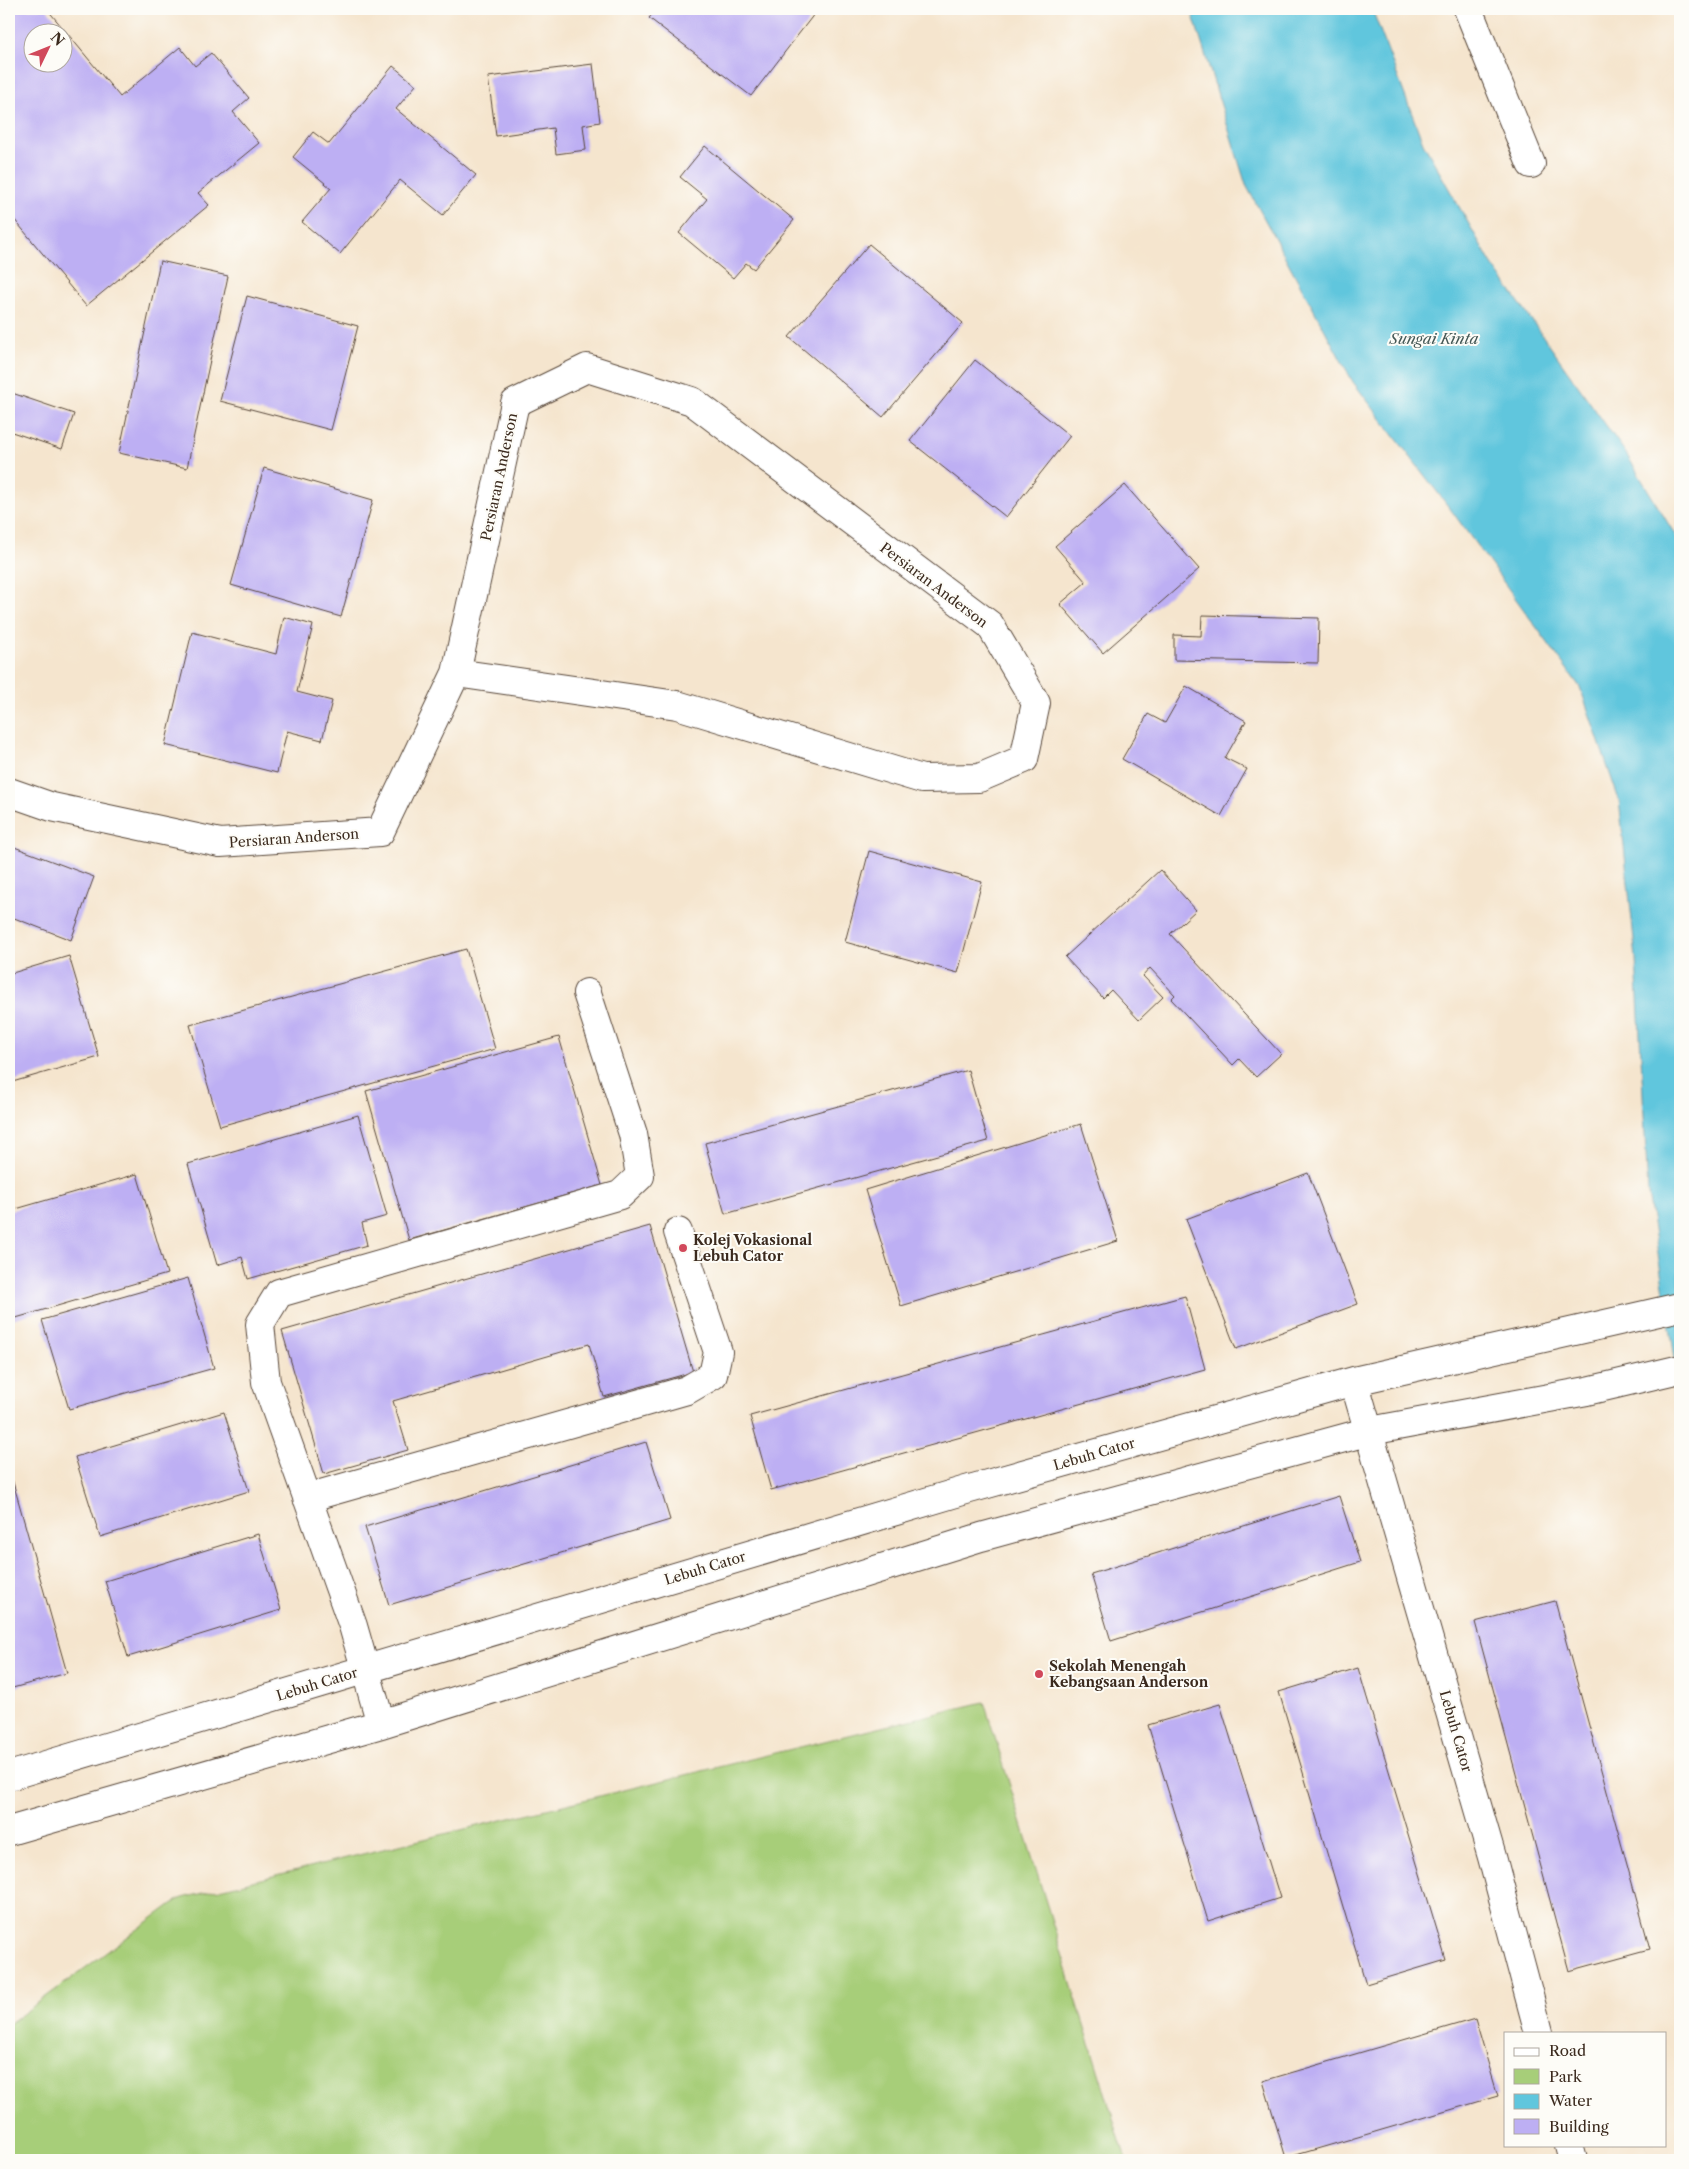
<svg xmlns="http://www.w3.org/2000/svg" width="1689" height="2169" viewBox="0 0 1689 2169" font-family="'Libre Caslon Text',serif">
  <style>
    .green { fill: #a7ce79; stroke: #717c4c }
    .water { fill: #60c6dd; stroke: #4e787e }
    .building { fill: #bdaff3; fill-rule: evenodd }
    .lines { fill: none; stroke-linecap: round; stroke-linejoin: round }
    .minor-casing { stroke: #574638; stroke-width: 30 }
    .minor { stroke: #fff; stroke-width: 28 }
    .poi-dot { fill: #d1495b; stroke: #fdfcf7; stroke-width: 2 }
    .labels { text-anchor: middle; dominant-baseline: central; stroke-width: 4; stroke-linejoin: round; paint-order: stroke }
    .street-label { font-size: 14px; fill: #3b2a1e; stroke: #fdfcf7 }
    .poi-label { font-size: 14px; font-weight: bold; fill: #3b2a1e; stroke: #fdfcf7; text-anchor: start }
    .water-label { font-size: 15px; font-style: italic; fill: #465957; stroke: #fdfcf7 }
  </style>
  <rect width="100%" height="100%" fill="#fdfcf7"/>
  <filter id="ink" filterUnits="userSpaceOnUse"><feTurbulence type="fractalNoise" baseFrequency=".02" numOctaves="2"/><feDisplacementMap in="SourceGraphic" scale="10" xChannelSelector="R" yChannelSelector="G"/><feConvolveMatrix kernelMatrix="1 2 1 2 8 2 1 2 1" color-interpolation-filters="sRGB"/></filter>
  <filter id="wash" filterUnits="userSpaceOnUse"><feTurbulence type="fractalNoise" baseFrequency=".0096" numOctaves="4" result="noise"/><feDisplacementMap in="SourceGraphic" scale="20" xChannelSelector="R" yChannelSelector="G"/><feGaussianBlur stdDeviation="1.12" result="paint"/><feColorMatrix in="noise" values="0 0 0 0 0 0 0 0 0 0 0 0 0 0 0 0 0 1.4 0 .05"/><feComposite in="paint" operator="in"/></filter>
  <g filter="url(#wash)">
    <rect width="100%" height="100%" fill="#f5e5ce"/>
    <path class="green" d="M984 1702 1126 2160H12L9 2156V2024L179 1899Z"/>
    <path class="water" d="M1191 9H1372L1423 143 1491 263 1625 452 1680 543V1389L1648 1193 1636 958 1619 800 1580 687 1451 510 1353 382 1246 185Z"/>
    <g id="blocks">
      <path class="building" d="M9 9H47L120 97 180 47 195 66 211 53 249 98 233 112 259 143 198 193 209 205 86 306 9 213ZM32 32H62V62H32Z
        M657 9H818L751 96 649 18Z
        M593 64 600 122 583 125 586 150 556 154 553 128 496 136 488 77Z
        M393 66 416 85 396 109 476 175 443 215 400 180 340 254 302 222 331 188 293 157 313 132 329 144Z
        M705 146 794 220 754 269 746 263 733 278 679 233 707 199 680 177Z
        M869 244 963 323 883 417 789 337Z
        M160 261 228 276 187 468 119 453Z
        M247 296 358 326 331 430 220 401Z
        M975 360 1070 436 1006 517 910 441Z
        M9 392 74 414 62 449 9 431Z
        M264 468 373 500 341 617 231 585Z
        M1125 485 1199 569 1103 653 1060 604 1086 582 1055 546Z
        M1202 615 1319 618 1318 663 1174 660V635L1201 636Z
        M284 617 313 625 297 692 332 701 322 740 287 731 277 773 165 745 192 632 276 654Z
        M1186 686 1246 721 1225 758 1247 769 1221 816 1122 759 1148 714 1165 723Z
        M9 845 94 877 71 940 9 916Z
        M869 851 982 882 958 973 845 942Z
        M1160 870 1196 910 1170 934 1281 1054 1256 1077 1239 1059 1233 1065 1171 999 1175 995 1150 968 1143 976 1163 997 1139 1020 1111 990 1103 998 1065 957Z
        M466 949 495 1049 220 1126 190 1025Z
        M69 956 99 1057 9 1083V974Z
        M559 1037 602 1185 409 1240 366 1091Z
        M968 1070 988 1141 725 1214 705 1143Z
        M358 1115 387 1216 362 1223 367 1245 248 1279 242 1257 217 1265 188 1164Z
        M1081 1124 1118 1241 901 1306 865 1190Z
        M1308 1173 1358 1304 1236 1349 1186 1219Z
        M137 1174 167 1274 9 1320V1211Z
        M650 1226 693 1372 604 1397 589 1344 393 1401 408 1450 324 1474 282 1331Z
        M188 1278 214 1368 69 1409 42 1320Z
        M1185 1296 1205 1369 771 1490 750 1416Z
        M224 1412 249 1491 100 1537 75 1457Z
        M646 1442 670 1520 389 1605 365 1527Z
        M9 1468 67 1673 9 1689Z
        M1339 1496 1360 1562 1111 1641 1091 1574Z
        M258 1534 281 1610 128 1657 105 1581Z
        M1555 1601 1650 1949 1569 1971 1475 1622Z
        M1358 1668 1446 1960 1366 1984 1279 1692Z
        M1220 1704 1280 1898 1208 1921 1148 1725Z
        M1475 2019 1498 2096 1286 2158 1263 2081Z"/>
    </g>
  </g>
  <g filter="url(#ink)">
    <use href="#blocks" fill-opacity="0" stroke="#574638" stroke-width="1"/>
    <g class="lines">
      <defs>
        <path id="minor" d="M1468 9 1531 164
          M9 792 52 807 220 843 380 832 456 673 515 403 587 368 692 401 990 625 1036 703 1024 759 979 778 922 779 677 705 456 673
          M1354 1381 1492 1857 1539 2033
          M307 1498 687 1390 713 1375 718 1352 678 1232
          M381 1724 353 1626 266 1382 260 1324 279 1293 620 1195 640 1176 633 1134 587 993
          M9 1776 966 1490 1354 1381 1680 1307
          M9 1831 381 1724 981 1537 1370 1431 1587 1391 1680 1369
          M1569 2145 1573 2160"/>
      </defs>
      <use href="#minor" class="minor-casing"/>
      <use href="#minor" class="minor"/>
    </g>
  </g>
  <g class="poi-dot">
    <circle cx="683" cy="1248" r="5"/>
    <circle cx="1039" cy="1674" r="5"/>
  </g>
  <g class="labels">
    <g class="street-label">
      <text transform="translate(499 477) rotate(-78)">Persiaran Anderson</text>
      <text transform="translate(934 585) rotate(37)">Persiaran Anderson</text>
      <text transform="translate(294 838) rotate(-4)">Persiaran Anderson</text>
      <text transform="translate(1094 1454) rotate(-16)">Lebuh Cator</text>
      <text transform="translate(705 1568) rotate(-17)">Lebuh Cator</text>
      <text transform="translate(317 1684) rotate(-17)">Lebuh Cator</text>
      <text transform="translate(1456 1731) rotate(74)">Lebuh Cator</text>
    </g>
    <g class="poi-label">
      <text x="693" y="1240">Kolej Vokasional<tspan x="693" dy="16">Lebuh Cator</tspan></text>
      <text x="1049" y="1666">Sekolah Menengah<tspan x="1049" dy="16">Kebangsaan Anderson</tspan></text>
    </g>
    <g class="water-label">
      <text x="1434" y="338">Sungai Kinta</text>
    </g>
  </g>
  <rect width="1689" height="2169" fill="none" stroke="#fdfcf7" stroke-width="30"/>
  <rect x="1504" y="2032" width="162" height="115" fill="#fdfcf7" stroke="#afa8a0"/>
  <rect x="1514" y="2048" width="25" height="8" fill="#ffffff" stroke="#afa8a0"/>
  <text x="1549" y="2056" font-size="15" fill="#3b2a1e">Road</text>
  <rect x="1514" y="2069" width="25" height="15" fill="#a7ce79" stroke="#afa8a0"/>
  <text x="1549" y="2082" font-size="15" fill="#3b2a1e">Park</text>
  <rect x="1514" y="2094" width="25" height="15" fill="#60c6dd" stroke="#afa8a0"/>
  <text x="1549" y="2106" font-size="15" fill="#3b2a1e">Water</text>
  <rect x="1514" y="2119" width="25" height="15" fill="#bdaff3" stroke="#afa8a0"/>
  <text x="1549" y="2132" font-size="15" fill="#3b2a1e">Building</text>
  <g transform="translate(48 48) rotate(47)"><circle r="24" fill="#fdfcf7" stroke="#afa8a0"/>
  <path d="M0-4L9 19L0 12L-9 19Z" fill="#d1495b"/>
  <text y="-8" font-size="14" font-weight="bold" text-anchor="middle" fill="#3b2a1e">N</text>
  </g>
</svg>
